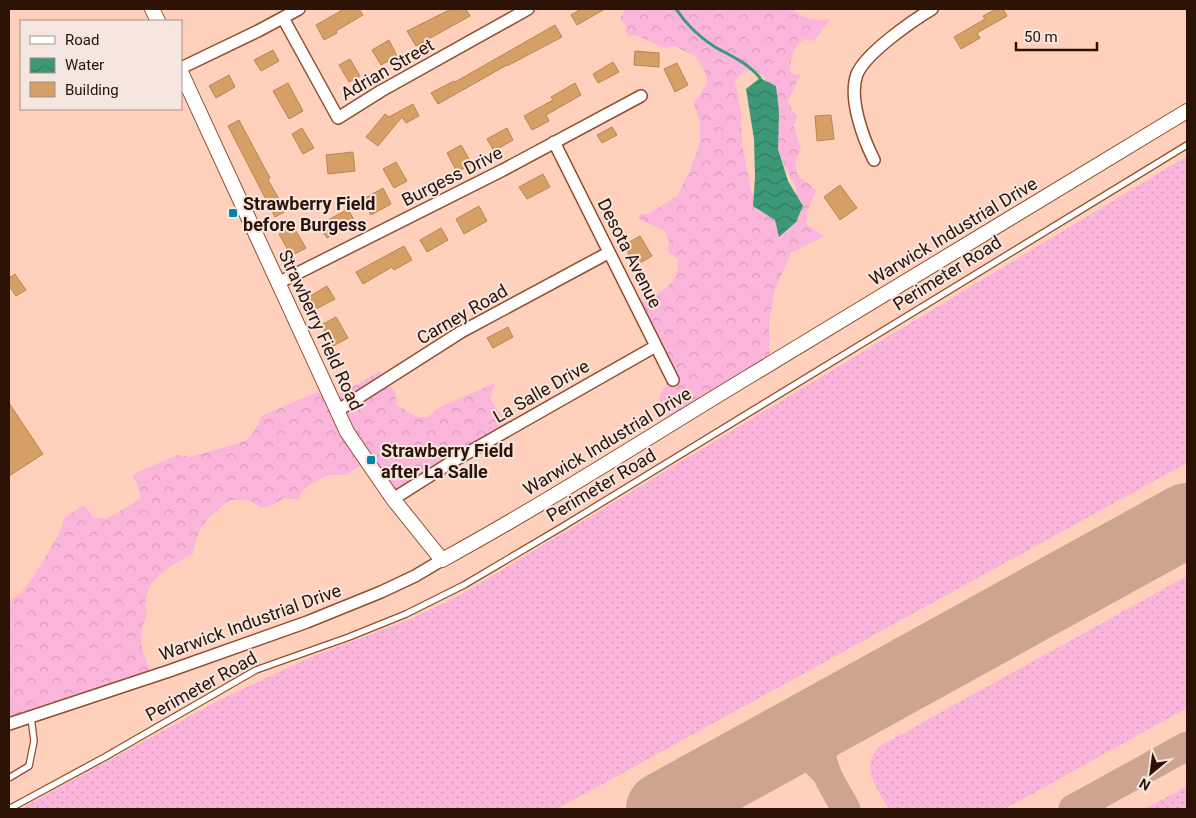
<svg xmlns="http://www.w3.org/2000/svg" width="1196" height="818" viewBox="0 0 1196 818" font-family="Roboto,sans-serif">
  <style>
    .grass { fill: url(#grass-dots) }
    .forest { fill: url(#forest-crowns); fill-rule: evenodd }
    .water { fill: url(#water-waves) }
    .lines { fill: none; stroke-linecap: round; stroke-linejoin: round }
    .stream { stroke: #3c9977; stroke-width: 3 }
    .taxiway { stroke: #cca490; stroke-width: 29 }
    .runway { stroke: #cca490; stroke-width: 74 }
    .building { fill: #d69f66; stroke: #bb854d }
    .service-casing { stroke: #904f2f; stroke-width: 8 }
    .minor-casing { stroke: #904f2f; stroke-width: 14 }
    .tertiary-casing { stroke: #904f2f; stroke-width: 16 }
    .service { stroke: #fff; stroke-width: 5.5 }
    .minor { stroke: #fff; stroke-width: 11 }
    .tertiary { stroke: #fff; stroke-width: 14 }
    .poi-dot { fill: #0382a7; stroke: #f5e6df; stroke-width: 2 }
    .labels { text-anchor: middle; dominant-baseline: central; stroke-width: 4; stroke-linejoin: round; paint-order: stroke }
    .street-label { font-size: 18px; fill: #2c1205; stroke: #f5e6df }
    .poi-label { font-size: 18px; font-weight: bold; fill: #2c1205; stroke: #f5e6df; text-anchor: start }
  </style>
  <defs>
    <pattern id="grass-dots" width="8" height="8" patternUnits="userSpaceOnUse" patternTransform="scale(1.25)"><rect width="8" height="8" fill="#fbb5da"/><path d="M2 2h.1M6 6h.1" fill="none" stroke="#d79bba" stroke-width="1.8" stroke-linecap="round"/></pattern>
    <pattern id="forest-crowns" width="20" height="18" patternUnits="userSpaceOnUse" patternTransform="scale(1.25)"><rect width="20" height="18" fill="#fbb5da"/><path d="M2 6a3 3 0 1 1 6 0M12 15a3 3 0 1 1 6 0" fill="none" stroke="#d79bba"/></pattern>
    <pattern id="water-waves" width="16" height="10" patternUnits="userSpaceOnUse" patternTransform="scale(1.25)"><rect width="16" height="10" fill="#3c9977"/><path d="M0 5q4-4 8 0t8 0" fill="none" stroke="#337b60"/></pattern>
  </defs>
  <rect width="100%" height="100%" fill="#ffd1bc"/>
  <path class="grass" d="M1187 156V463L557 809H20L221 699 311 657 408 620 462 594Z
    M1187 576V708L1005 809H889C877 790 859 765 880 746Z
    M1187 786V809H1145Z"/>
  <path class="forest" d="M625 9H793C805 20 815 21 830 19L814 41 805 39C792 46 791 59 790 72L796 75 801 74 788 101 792 110 797 116 794 127 801 149 796 159 797 175 816 190 806 214 807 225 824 236 791 253 775 290 769 321 770 363 672 423 659 398 671 374 637 304C657 294 680 286 678 260L668 251 669 242 665 231 637 218 641 214H648L677 196 690 170 700 143V124L694 103 707 84 706 74 696 57 675 46 664 48 636 35 628 36 626 30 628 29 620 18ZM744 71H756L765 77 771 101 777 149 780 157 795 185 797 196 756 206 751 189 742 144 741 112 735 80Z
    M380 371 395 393 397 405 417 417H428L440 407 495 383 490 399 507 424 503 428 391 494 367 461 346 475H329L311 484 302 491 299 500 284 498 273 505 261 508 249 500H230C207 519 199 523 193 554 169 566 138 583 147 615 135 642 143 650 152 676L9 725V601L21 593 34 576 58 536 65 517 84 505 93 517 106 519 140 499V491L133 475 138 472 177 455 191 457 245 441 252 435 263 415 322 390 333 398Z"/>
  <path class="water" d="M760 78 776 86 779 112 778 149 788 181 803 206 796 222 779 237 775 220 753 206 755 177 754 139 746 89Z"/>
  <g class="lines">
    <path class="stream" d="M676 9C686 24 699 37 715 47 731 56 748 63 760 78"/>
    <path class="taxiway" d="M846 709C804 745 824 770 846 809
      M758 757C791 747 803 746 827 774
      M1073 809 1187 746"/>
    <path class="runway" d="M663 809 1187 520"/>
  </g>
  <path class="building" d="M344 9H359L363 15 336 31 337 33 324 40 316 25Z
    M451 9H466L470 16 416 46 407 31Z
    M581 9H605L577 25 571 15Z
    M996 9H1003L1007 16 977 33 980 38 961 49 954 37 985 19 983 16Z
    M555 25 562 37 507 66V65L438 104 431 93 454 81 455 82Z
    M389 40 397 56 381 65 372 50Z
    M273 50 279 61 261 71 254 60Z
    M635 51 659 53V67L634 65Z
    M350 59 360 76 349 82 339 65Z
    M613 62 619 72 598 83 593 74Z
    M677 63 688 85 675 92 664 69Z
    M229 75 235 87 216 98 209 86Z
    M288 83 303 111 289 119 273 91Z
    M575 83 581 95 546 115 549 121 532 130 524 116 553 100 551 97Z
    M413 104 419 116 406 123 402 117 378 146 366 137 385 114 389 117Z
    M831 115 834 139 817 141 815 116Z
    M239 120 270 178 268 180 286 211 275 217 228 126Z
    M612 127 617 135 602 143 597 135Z
    M302 128 314 148 303 154 292 134Z
    M507 128 513 140 494 151 487 139Z
    M461 145 472 164 457 172 447 153Z
    M353 152 355 171 328 174 326 155Z
    M396 162 407 181 394 188 383 169Z
    M543 174 550 187 527 199 519 187Z
    M840 185 857 208 840 220 824 197Z
    M383 188 391 204 371 215 362 200Z
    M479 206 487 221 464 234 456 219Z
    M348 209 355 222 327 238 319 225Z
    M293 226 306 248 291 256 279 234Z
    M441 228 448 240 427 252 420 240Z
    M640 236 652 256 635 266 624 245Z
    M404 246 412 260 394 270 392 267 363 284 356 272Z
    M15 274 26 290 16 296 9 286V278Z
    M327 286 335 299 314 310 307 298Z
    M336 317 348 338 333 346 321 325Z
    M508 327 513 337 493 348 487 338Z
    M9 403 43 454 9 476Z"/>
  <g class="lines">
    <defs>
      <path id="service" d="M9 778 29 766 34 741 31 717
        M9 809 105 757 256 670 349 637 406 614 464 585 562 527 1187 145"/>
      <path id="minor" d="M283 18 338 118 381 91 528 9
        M181 68 258 31 299 9
        M554 142 673 380
        M874 160C863 138 848 98 857 74 866 53 912 21 932 9
        M278 283 503 170 641 96
        M337 411 461 332 608 253
        M393 499 450 463 656 346
        M9 724 169 671 307 622 381 592 415 576 442 560"/>
      <path id="tertiary" d="M152 9 158 21
        M181 72 347 432 393 499 442 560C548 502 650 436 753 374 898 286 1043 199 1187 111"/>
    </defs>
    <use href="#service" class="service-casing"/>
    <use href="#minor" class="minor-casing"/>
    <use href="#tertiary" class="tertiary-casing"/>
    <use href="#service" class="service"/>
    <use href="#minor" class="minor"/>
    <use href="#tertiary" class="tertiary"/>
  </g>
  <g class="poi-dot">
    <rect x="228" y="208" width="10" height="10" rx="2.5"/>
    <rect x="366" y="455" width="10" height="10" rx="2.5"/>
  </g>
  <g class="labels">
    <g class="street-label">
      <text transform="translate(387 69) rotate(-30)">Adrian Street</text>
      <text transform="translate(452 176) rotate(-27)">Burgess Drive</text>
      <text transform="translate(953 231) rotate(-31)">Warwick Industrial Drive</text>
      <text transform="translate(630 253) rotate(63)">Desota Avenue</text>
      <text transform="translate(947 273) rotate(-32)">Perimeter Road</text>
      <text transform="translate(462 314) rotate(-30)">Carney Road</text>
      <text transform="translate(321 330) rotate(65)">Strawberry Field Road</text>
      <text transform="translate(541 391) rotate(-30)">La Salle Drive</text>
      <text transform="translate(607 441) rotate(-31)">Warwick Industrial Drive</text>
      <text transform="translate(601 485) rotate(-31)">Perimeter Road</text>
      <text transform="translate(250 622) rotate(-20)">Warwick Industrial Drive</text>
      <text transform="translate(201 686) rotate(-29)">Perimeter Road</text>
    </g>
    <g class="poi-label">
      <text x="243" y="203">Strawberry Field<tspan x="243" dy="21">before Burgess</tspan></text>
      <text x="381" y="450">Strawberry Field<tspan x="381" dy="21">after La Salle</tspan></text>
    </g>
  </g>
  <rect width="1196" height="818" fill="none" stroke="#2c1205" stroke-width="20"/>
  <rect x="20" y="20" width="162" height="90" fill="#f5e6df" stroke="#a59188"/>
  <rect x="30" y="36" width="25" height="8" fill="#ffffff" stroke="#a59188"/>
  <text x="65" y="45" font-size="15" fill="#2c1205">Road</text>
  <rect x="30" y="58" width="25" height="15" fill="url(#water-waves)" stroke="#a59188"/>
  <text x="65" y="70" font-size="15" fill="#2c1205">Water</text>
  <rect x="30" y="82" width="25" height="15" fill="#d69f66" stroke="#a59188"/>
  <text x="65" y="95" font-size="15" fill="#2c1205">Building</text>
  <g transform="translate(1151 773) rotate(209)" stroke="#f5e6df" stroke-width="4" paint-order="stroke">
  <path d="M0-4L9 19L0 12L-9 19Z" fill="#2c1205"/>
  <text y="-8" font-size="14" font-weight="bold" text-anchor="middle" fill="#2c1205">N</text>
  </g>
  <path d="M1016 42v8h81v-8" fill="none" stroke="#2c1205" stroke-width="2.5"/>
  <text x="1024" y="42" font-size="15" fill="#2c1205" stroke="#f5e6df" stroke-width="4" paint-order="stroke">50 m</text>
</svg>
